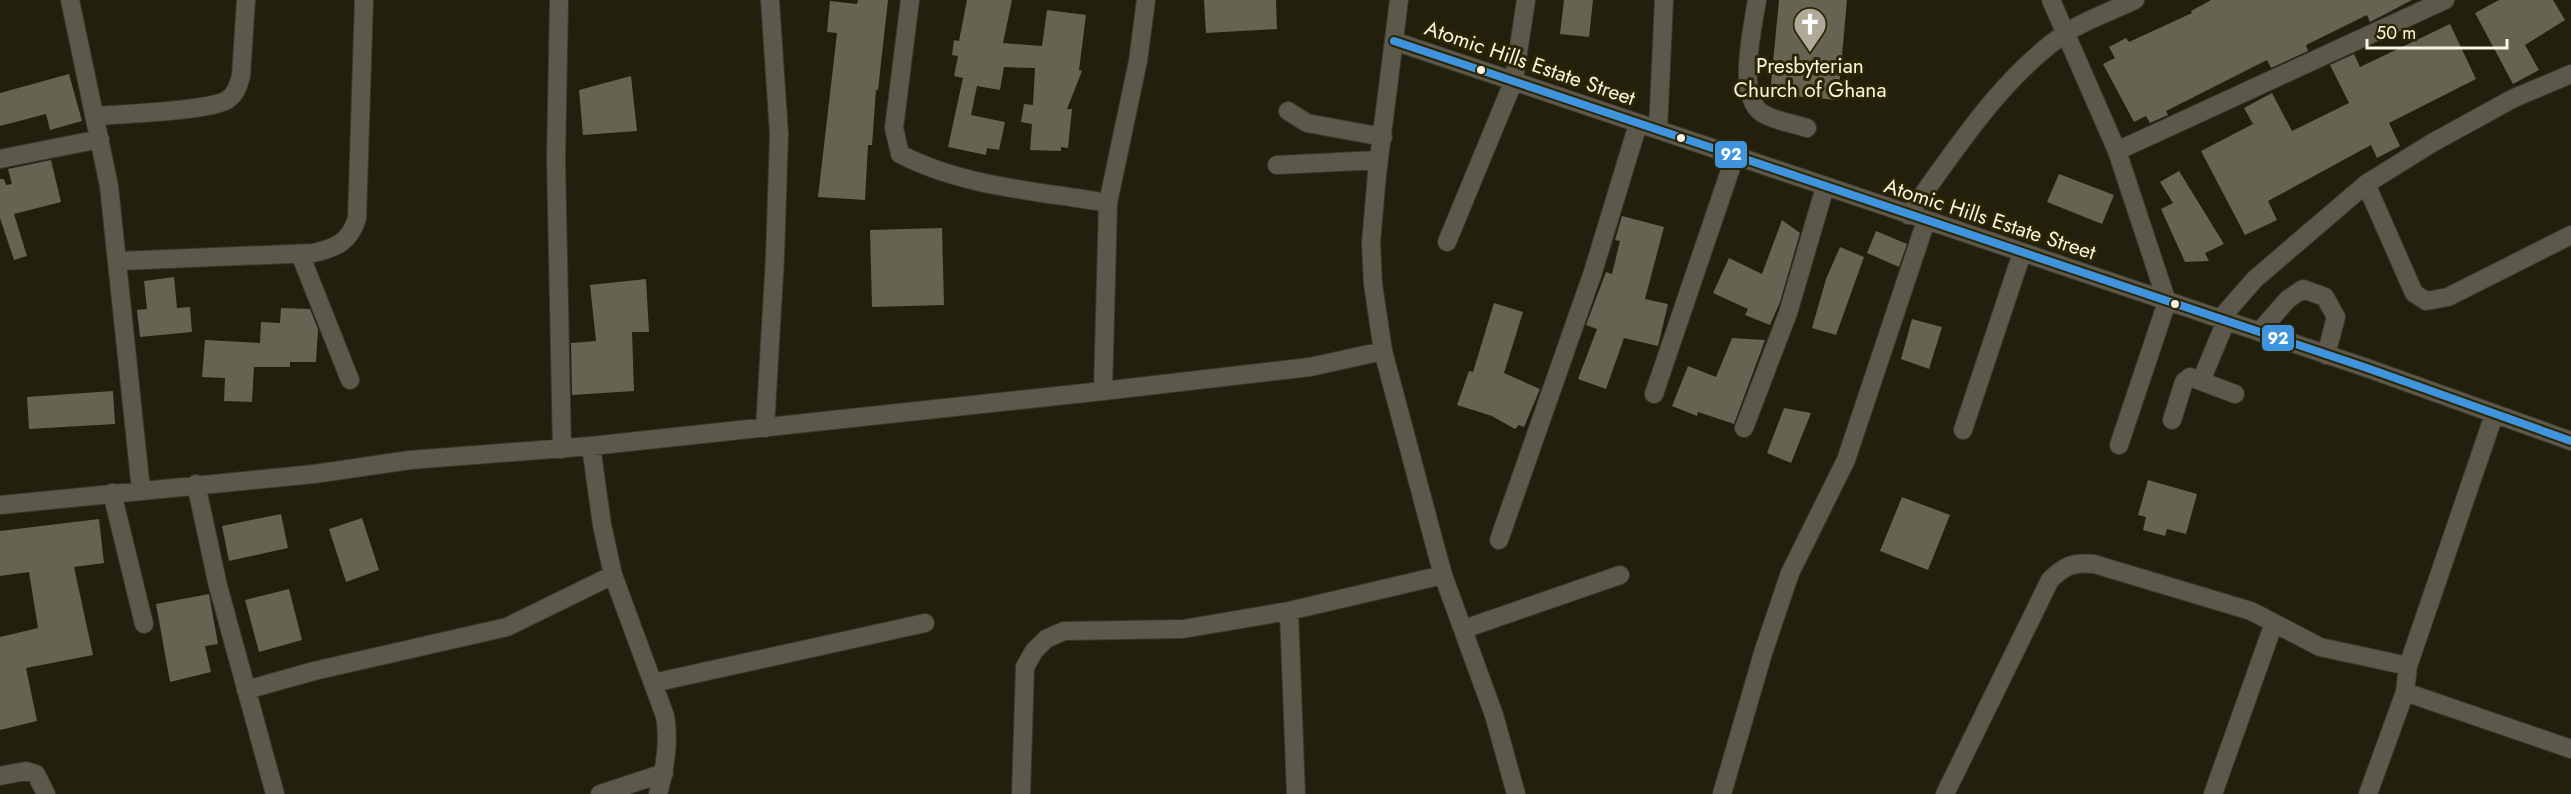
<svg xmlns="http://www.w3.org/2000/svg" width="2571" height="794" viewBox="0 0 2571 794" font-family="Jost,sans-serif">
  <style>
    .building { fill: #666353 }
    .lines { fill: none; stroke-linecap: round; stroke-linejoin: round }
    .minor-casing { stroke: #3a382c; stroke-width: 20 }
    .minor { stroke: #5c594c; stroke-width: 18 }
    .bus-1-casing { stroke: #2b2504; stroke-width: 12 }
    .bus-1 { stroke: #4094de; stroke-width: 8 }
    .bus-dot { fill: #f9f5e2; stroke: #2b2504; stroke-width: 2 }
    .labels { text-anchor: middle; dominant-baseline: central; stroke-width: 6; stroke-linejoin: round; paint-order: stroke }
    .street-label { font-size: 21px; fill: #f9f5e2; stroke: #2b2504 }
    .poi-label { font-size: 21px; fill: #f9f5e2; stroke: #2b2504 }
    .line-badge { stroke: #2b2504; stroke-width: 2 }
    .badge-label { font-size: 16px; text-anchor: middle; font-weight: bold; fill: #fff }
  </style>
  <rect width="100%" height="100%" fill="#221f0d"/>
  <path class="building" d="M858 0H888L878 90H876L872 145H868L865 200 818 197 837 33 827 32 830 1 857 4Z
    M967 0H1012L1003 43 1042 46 1047 10 1086 15 1079 70 1082 71 1067 109H1072L1068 148 1061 147V151L1030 150 1032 124 1021 122 1024 104 1033 105 1035 68 1004 67 1000 90 977 86 971 115 1005 122 999 150 987 148 986 155 948 147 963 78 954 76 958 56 952 55 954 40 959 41Z
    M1204 0H1276L1277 29 1206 33Z
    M1564 0H1593L1589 37 1560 34Z
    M1779 0H1847L1838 100 1770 94Z
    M2211 0H2412L2370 22 2367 15 2306 45 2308 51 2271 68 2267 60 2166 111 2168 115 2150 123 2146 116 2134 122 2103 64 2115 58 2109 47 2126 38 2129 42 2192 13 2191 11Z
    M2499 0H2553L2565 20 2525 45 2539 70 2513 84 2475 13Z
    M2450 24 2476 79 2389 123 2400 146 2377 158 2371 145 2268 201 2277 220 2245 235 2201 151 2253 124 2244 108 2272 93 2292 131 2349 103 2330 65 2354 54 2360 67Z
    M69 74 82 121 50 130 46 114 0 126V93Z
    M631 76 637 131 583 135 579 90Z
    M51 160 61 202 14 214 27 256 14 260 0 218V179H4L6 185 12 184 8 169Z
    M2179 171 2224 244 2205 253 2209 261 2185 262 2161 209 2173 203 2160 182Z
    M2059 174 2114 195 2102 224 2047 202Z
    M1622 216 1664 227 1645 299 1668 304 1658 346 1624 338 1606 389 1578 379 1597 329 1586 325 1606 272 1612 274 1620 241 1615 240Z
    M1782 220 1800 233 1780 302 1770 325 1745 315 1748 309 1713 293 1729 258 1762 274Z
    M942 228 944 305 872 307 870 230Z
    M1876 231 1907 244 1899 267 1867 253Z
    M1840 247 1864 257 1836 335 1812 328 1826 279Z
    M174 277 177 308 190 307 192 332 140 337 137 310 147 309 144 281Z
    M646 279 649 332H632L634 391 572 395 571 343 596 341 590 285Z
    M1494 303 1523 312 1504 373 1540 389 1524 427 1519 425 1515 429 1492 416 1457 405 1469 371 1473 372Z
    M281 308 310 309 318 329 316 362H290V367H254L252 402 224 401 225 378 202 377 205 340 260 343 261 322 280 323Z
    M1912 319 1942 327 1929 369 1901 359Z
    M1732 338 1765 340 1734 424 1698 412 1697 416 1672 406 1688 366 1716 377Z
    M113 391 115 424 29 429 27 397Z
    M1784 408 1811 413 1791 463 1767 453Z
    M2148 480 2197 494 2186 534 2167 529 2165 536 2143 530 2146 517 2138 515Z
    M1902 497 1950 515 1928 570 1880 551Z
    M281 514 288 548 229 561 222 526Z
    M362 518 379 570 346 582 329 529Z
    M99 519 104 563 74 567 93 655 26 668 37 721 0 730V637L38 628 29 572 0 576V531Z
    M289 589 302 640 259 652 245 600Z
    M209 594 218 644 205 646 211 672 170 682 156 604Z"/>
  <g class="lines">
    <defs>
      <path id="minor" d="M70 0 109 186 141 490
        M559 0 556 160 562 449
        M910 0 894 128 900 154C963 187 1039 191 1108 203
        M1399 0 1377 174 1371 243 1373 284 1383 351 1431 531 1443 575 1494 715 1516 794
        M1757 0C1753 27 1736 96 1762 113 1774 121 1793 123 1807 128
        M2051 0 2117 151 2167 302 2119 445
        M1394 41 2367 368 2571 441
        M1288 111 1307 123 1383 137
        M96 116C122 114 209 111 227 100 236 94 238 86 241 76L246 0
        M1658 130 1664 0
        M2117 151 2445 0
        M0 159 100 139
        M1277 165 1379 160
        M2366 184 2414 293 2426 301 2448 297 2571 235
        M1908 215C1955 151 1998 81 2064 34 2085 20 2112 11 2135 0
        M1447 242 1514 80 1526 0
        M300 254 350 380
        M119 261 313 253C336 248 350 242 357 218L364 0
        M2220 319 2255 279 2366 184 2432 143 2514 98 2571 74
        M2259 332 2288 299 2303 289 2325 297 2336 317 2326 355
        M2201 381 2226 321
        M1103 391 1108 203 1138 61 1146 0
        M1654 394 1735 156
        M2172 420 2184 382 2190 377 2235 394
        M765 428 775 257 779 134 770 0
        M1744 428 1788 313 1825 187
        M1963 430 2022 253
        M591 446 602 525 613 575 665 716C670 742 665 769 658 794
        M196 484 218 586 275 794
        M112 493 144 624
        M0 505 314 474 410 460 591 446 1103 391 1310 367 1383 351
        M1499 540 1593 272 1638 124
        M1289 611 1296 794
        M1464 629 1620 575
        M653 683 925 623
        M246 690 314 671 507 627 613 575
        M2405 692 2571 749
        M0 776 26 771 36 774 46 794
        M600 794 664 773
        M1021 794 1025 667 1034 651 1046 639 1064 631 1183 629 1289 611 1443 575
        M1722 794 1763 653 1790 573 1846 460 1926 221
        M1945 794 2050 580C2064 566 2073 562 2094 564L2251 611 2320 647 2408 666
        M2213 794 2274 623
        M2368 794 2405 692 2408 666 2494 415"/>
    </defs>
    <use href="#minor" class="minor-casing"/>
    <use href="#minor" class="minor"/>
    <defs>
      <path id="bus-1" d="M1394 41 2367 368 2571 441"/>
    </defs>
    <use href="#bus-1" class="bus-1-casing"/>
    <use href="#bus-1" class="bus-1"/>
  </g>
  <defs>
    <symbol id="church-pin" viewBox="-11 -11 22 30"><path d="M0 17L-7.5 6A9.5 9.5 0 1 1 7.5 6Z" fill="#aeaa97" stroke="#2b2504"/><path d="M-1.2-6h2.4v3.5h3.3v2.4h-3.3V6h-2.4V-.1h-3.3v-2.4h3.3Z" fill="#fff"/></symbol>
  </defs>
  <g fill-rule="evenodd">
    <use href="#church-pin" x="1791" y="5" width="38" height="52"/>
  </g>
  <g class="bus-dot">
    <circle cx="1481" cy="70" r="5"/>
    <circle cx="1681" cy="138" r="5"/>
    <circle cx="2175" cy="304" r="5"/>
  </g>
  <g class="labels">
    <g class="street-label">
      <text transform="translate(1530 63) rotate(19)">Atomic Hills Estate Street</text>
      <text transform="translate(1990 219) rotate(18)">Atomic Hills Estate Street</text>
    </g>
    <g class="poi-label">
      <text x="1810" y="66">Presbyterian<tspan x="1810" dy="24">Church of Ghana</tspan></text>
    </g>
  </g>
  <g class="line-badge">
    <rect x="1714" y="140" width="34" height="29" rx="6" fill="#4094de"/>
    <rect x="2261" y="324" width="34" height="28" rx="6" fill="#4094de"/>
  </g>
  <g class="badge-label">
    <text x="1731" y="160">92</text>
    <text x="2278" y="344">92</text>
  </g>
  <path d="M2367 39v9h140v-9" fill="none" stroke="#f9f5e2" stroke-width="3"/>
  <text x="2376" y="39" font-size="18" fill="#f9f5e2" stroke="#2b2504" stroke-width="4.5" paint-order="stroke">50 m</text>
</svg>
